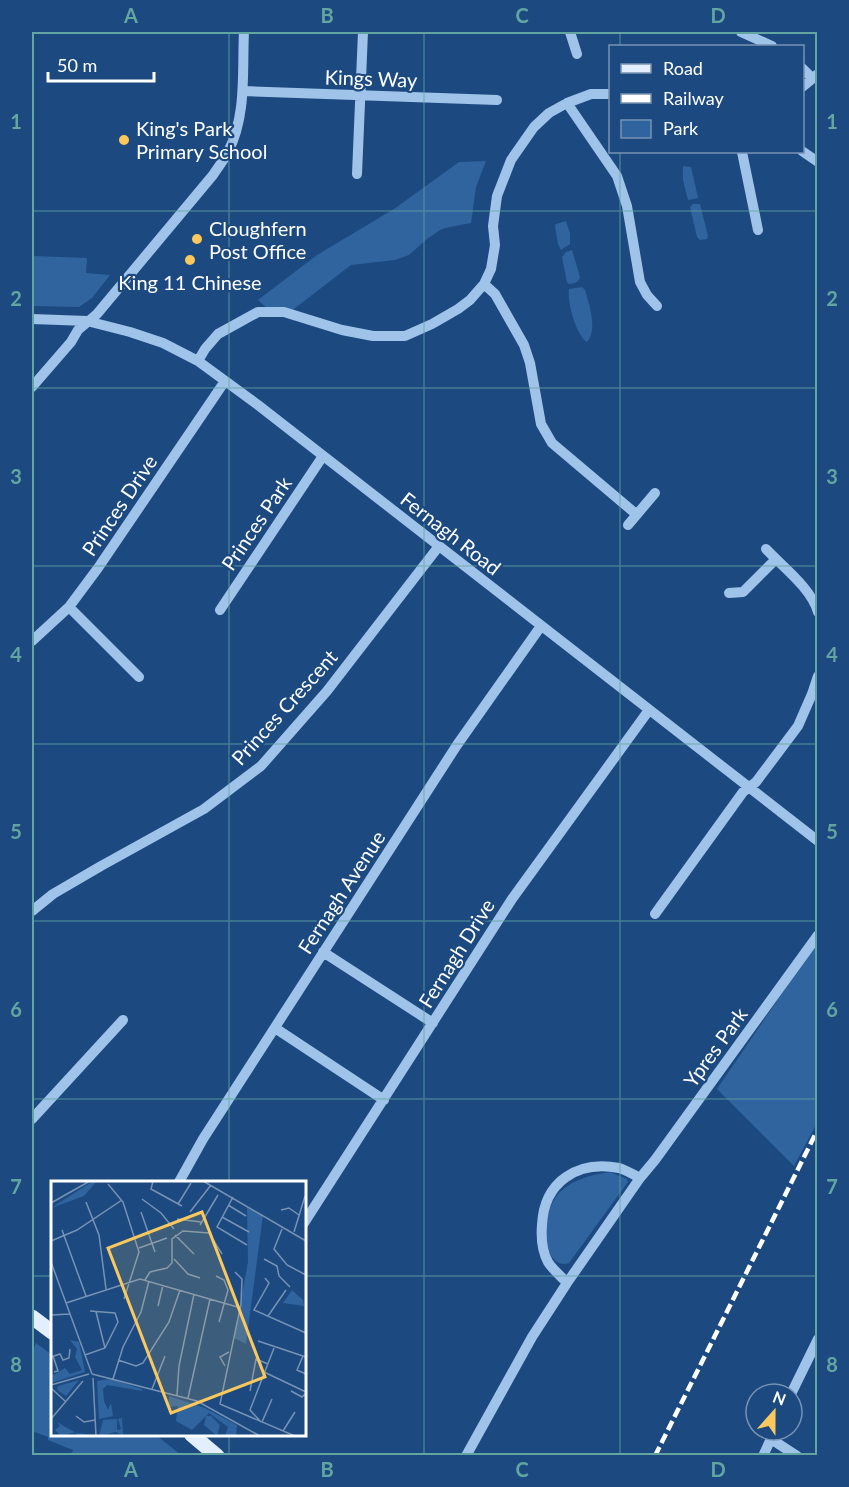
<svg xmlns="http://www.w3.org/2000/svg" width="849" height="1487" viewBox="0 0 849 1487" font-family="Lato,sans-serif">
  <style>
    .green { fill: #2f649f }
    .lines { fill: none; stroke-linecap: round; stroke-linejoin: round }
    .minor { stroke: #a0c3e9; stroke-width: 10 }
    .major { stroke: #e3eefe; stroke-width: 15 }
    .rail { stroke: #fff; stroke-width: 4.5; stroke-dasharray: 10 4.5; stroke-linecap: butt }
    .grid { fill: none; stroke: #63a6a1; stroke-width: 1.5; stroke-opacity: 0.55 }
    .poi-dot { fill: #fac85d; stroke: #1c4a80; stroke-width: 2 }
    .labels { text-anchor: middle; dominant-baseline: central; stroke-width: 4.5; stroke-linejoin: round; paint-order: stroke }
    .street-label { font-size: 20px; fill: #fff; stroke: #1c4a80 }
    .poi-label { font-size: 20px; fill: #fff; stroke: #1c4a80; text-anchor: start }
    .inset-road { fill: none; stroke: #7792b3; stroke-width: 1.5 }
    .view { fill: #fac85d; fill-opacity: 0.15; stroke: #fac85d; stroke-width: 3 }
    .inset-edge { fill: none; stroke: #fff; stroke-width: 3 }
    .neatline { fill: none; stroke: #63a6a1; stroke-width: 2 }
    .grid-label { font-size: 20px; text-anchor: middle; font-weight: bold; fill: #63a6a1 }
  </style>
  <rect width="100%" height="100%" fill="#1c4a80"/>
  <path class="green" d="M486 161 476 187 471 223 445 228 440 230 427 239 409 255 395 260 351 265 290 312 269 310 258 300 317 255 394 209 459 162Z
    M683 166 691 167 698 198 688 200 683 180Z
    M693 204H700L708 236 707 239 700 240 697 237 690 207Z
    M566 221 570 233V244L561 250 558 244 555 226 556 224Z
    M572 250 580 277C578 283 575 283 569 284L567 282 562 257 566 252Z
    M32 256 87 258 86 273 110 275 92 298 79 307 32 306Z
    M582 287 585 290C589 304 598 330 587 342 576 335 567 302 569 289Z
    M817 942V1123L794 1166 717 1089Z
    M610 1172 627 1179 628 1182 569 1263C552 1269 546 1246 545 1232 544 1222 552 1200 559 1193 573 1179 591 1175 610 1172Z
    M36 1343 52 1355V1434L156 1435 181 1455H71L73 1450 48 1440V1437L32 1431V1352Z"/>
  <g class="lines">
    <path class="minor" d="M570 32 577 54
      M741 32 772 46
      M802 68 812 78
      M802 87 818 74
      M243 91 497 100
      M567 103 617 176 627 206 640 282 647 295 657 306
      M802 151 818 162
      M742 152 758 230
      M357 174 363 32
      M484 284 495 294 524 345 530 363 541 424 552 443 636 514
      M32 319 87 321 130 332 163 343 198 361 258 405 818 841
      M198 361 205 349 218 334 258 312H284L342 330 373 336H405L432 324 458 309 470 300 484 284 491 269 495 245 493 226 497 196 511 160 534 127 549 113 567 103 591 94H610
      M32 387 71 342 78 330 97 314 213 175C218 167 224 160 228 152 247 115 242 71 244 32
      M628 525 655 493
      M766 549C783 567 811 588 818 612
      M729 593 743 592 776 559
      M69 607 139 677
      M220 610 323 456
      M32 641 69 607 98 568 225 381
      M32 911 53 894 101 866 204 809 261 766 327 691 439 546
      M655 914 743 792 756 782 798 726 812 694 818 676
      M323 952 433 1023
      M275 1028 384 1100
      M32 1119 123 1020
      M179 1182 203 1139 457 745 541 626
      M304 1223 512 899 649 710
      M567 1283C561 1276 552 1269 548 1262 542 1251 541 1237 542 1225 544 1182 577 1160 619 1168 626 1170 634 1175 640 1178
      M791 1394 818 1339
      M771 1439 797 1456
      M466 1456 532 1337 567 1283 640 1178 655 1160 818 935
      M763 1456 775 1430"/>
    <path class="major" d="M32 1317 52 1332
      M191 1434 217 1456"/>
    <path class="rail" d="M655 1456 818 1129"/>
  </g>
  <path class="grid" d="M229 32V1182M424 32V1456M620 32V46M620 152V1456M32 211H818M32 388H818M32 566H818M32 744H818M32 921H818M32 1099H818M32 1276H52M304 1276H818M229 1434V1456"/>
  <g class="poi-dot">
    <circle cx="124" cy="140" r="6"/>
    <circle cx="197" cy="239" r="6"/>
    <circle cx="190" cy="260" r="6"/>
  </g>
  <g class="labels">
    <g class="street-label">
      <text transform="translate(371 78) rotate(2)">Kings Way</text>
      <text transform="translate(119 505) rotate(-56)">Princes Drive</text>
      <text transform="translate(256 523) rotate(-56)">Princes Park</text>
      <text transform="translate(451 533) rotate(38)">Fernagh Road</text>
      <text transform="translate(284 707) rotate(-48)">Princes Crescent</text>
      <text transform="translate(341 892) rotate(-57)">Fernagh Avenue</text>
      <text transform="translate(456 953) rotate(-58)">Fernagh Drive</text>
      <text transform="translate(715 1047) rotate(-54)">Ypres Park</text>
    </g>
    <g class="poi-label">
      <text x="136" y="128">King's Park<tspan x="136" dy="23">Primary School</tspan></text>
      <text x="209" y="228">Cloughfern<tspan x="209" dy="23">Post Office</tspan></text>
      <text x="190" y="282" text-anchor="middle">King 11 Chinese</text>
    </g>
  </g>
  <g transform="translate(51 1181)">
    <rect width="255" height="255" fill="#1c4a80"/>
    <path d="M42 0H46L33 15 0 27ZM196 26 212 34 195 163 183 157 197 81ZM241 109 252 119 253 125 232 122ZM19 159 28 161 34 191 0 202V189L3 194 14 187 19 193 31 189 24 176 26 168ZM60 198 91 208V210L56 204 52 208 53 220 57 229 60 222 62 235 48 238 46 200ZM28 199 15 215 6 209 7 205ZM118 215 154 227 186 244 185 255H174L177 246 158 232 141 249 125 240 127 225 117 226ZM155 235H160L169 244 166 255 153 244ZM71 237 72 255 65 251 48 255 52 239 66 238V249L70 248 67 238ZM6 241 25 252 43 254 26 255 25 251 10 255 4 249 9 245Z" fill="#2f649f"/>
    <path class="inset-road" d="M102 0 100 8 131 25M152 0 255 60M57 3 72 21 88 71 73 118M182 16 166 46 196 64M91 18 110 32 123 48M35 21 48 54 55 108M0 22 39 0M127 23 140 2M177 24 195 35M230 29 238 27 248 34M90 31 104 71M139 31 160 4M171 36 198 51M126 38 150 41M149 44 167 14M231 48 223 68 236 84 255 94M11 49 35 115M243 51 254 15M124 54 143 73M0 60 26 49 71 19M88 67 116 57M123 78 137 93 149 97M213 78 226 85 228 95 239 106M0 81 41 193M184 91 191 98 190 123 169 223 244 255M165 95 173 99 177 109 168 141M214 97 218 102 203 129 255 152M94 99 99 91 116 87 121 82V58L132 50 158 52 171 73M15 122 89 98 190 127M107 125 112 104M45 131 54 167M0 134 19 133M217 135 235 109M207 160 255 176M34 174 54 167 67 141 64 132 39 130M2 175 7 190 3 191M252 175 246 189 255 193M0 176 9 173 12 179 18 177 19 168M67 179 85 185 92 182 118 141 129 109M174 185 169 176 178 171M213 191 255 211M41 193 146 220 209 255M42 197 45 255M62 198 72 166 90 131 98 100M0 204 38 193M0 207 14 220M101 208 114 175M199 210 205 178 217 183M240 210 251 216 255 212M126 214 128 185 143 113M137 217 159 118M25 235 33 241 44 239M0 238 32 200M210 241 199 229 223 167M211 241 221 218M232 250 244 231"/>
    <path class="view" d="M151 31 214 196 120 232 57 67Z"/>
    <rect width="255" height="255" class="inset-edge"/>
  </g>
  <rect width="849" height="1487" fill="none" stroke="#1c4a80" stroke-width="66"/>
  <rect x="609" y="45" width="195" height="108" fill="#1c4a80" stroke="#7792b3" stroke-width="1.5"/>
  <rect x="621" y="64" width="30" height="9" fill="#e3eefe" stroke="#7792b3" stroke-width="1.5"/>
  <text x="663" y="75" font-size="18" fill="#ffffff">Road</text>
  <rect x="621" y="94" width="30" height="9" fill="#ffffff" stroke="#7792b3" stroke-width="1.5"/>
  <text x="663" y="105" font-size="18" fill="#ffffff">Railway</text>
  <rect x="621" y="120" width="30" height="18" fill="#2f649f" stroke="#7792b3" stroke-width="1.5"/>
  <text x="663" y="135" font-size="18" fill="#ffffff">Park</text>
  <g transform="translate(774 1412) rotate(21)"><circle r="28" fill="#1c4a80" stroke="#7792b3" stroke-width="1.5"/>
  <path d="M0-4.5L10 22L0 15L-10 22Z" fill="#fac85d"/>
  <text y="-9" font-size="16" font-weight="bold" text-anchor="middle" fill="#ffffff">N</text>
  </g>
  <path d="M48 72v9h106v-9" fill="none" stroke="#ffffff" stroke-width="3"/>
  <text x="57" y="72" font-size="18" fill="#ffffff" stroke="#1c4a80" stroke-width="4.5" paint-order="stroke">50 m</text>
  <rect x="33" y="33" width="783" height="1421" class="neatline"/>
  <g class="grid-label">
    <text x="131" y="23">A</text>
    <text x="327" y="23">B</text>
    <text x="522" y="23">C</text>
    <text x="718" y="23">D</text>
    <text x="16" y="129">1</text>
    <text x="832" y="129">1</text>
    <text x="16" y="306">2</text>
    <text x="832" y="306">2</text>
    <text x="16" y="484">3</text>
    <text x="832" y="484">3</text>
    <text x="16" y="662">4</text>
    <text x="832" y="662">4</text>
    <text x="16" y="839">5</text>
    <text x="832" y="839">5</text>
    <text x="16" y="1017">6</text>
    <text x="832" y="1017">6</text>
    <text x="16" y="1194">7</text>
    <text x="832" y="1194">7</text>
    <text x="16" y="1372">8</text>
    <text x="832" y="1372">8</text>
    <text x="131" y="1477">A</text>
    <text x="327" y="1477">B</text>
    <text x="522" y="1477">C</text>
    <text x="718" y="1477">D</text>
  </g>
</svg>
